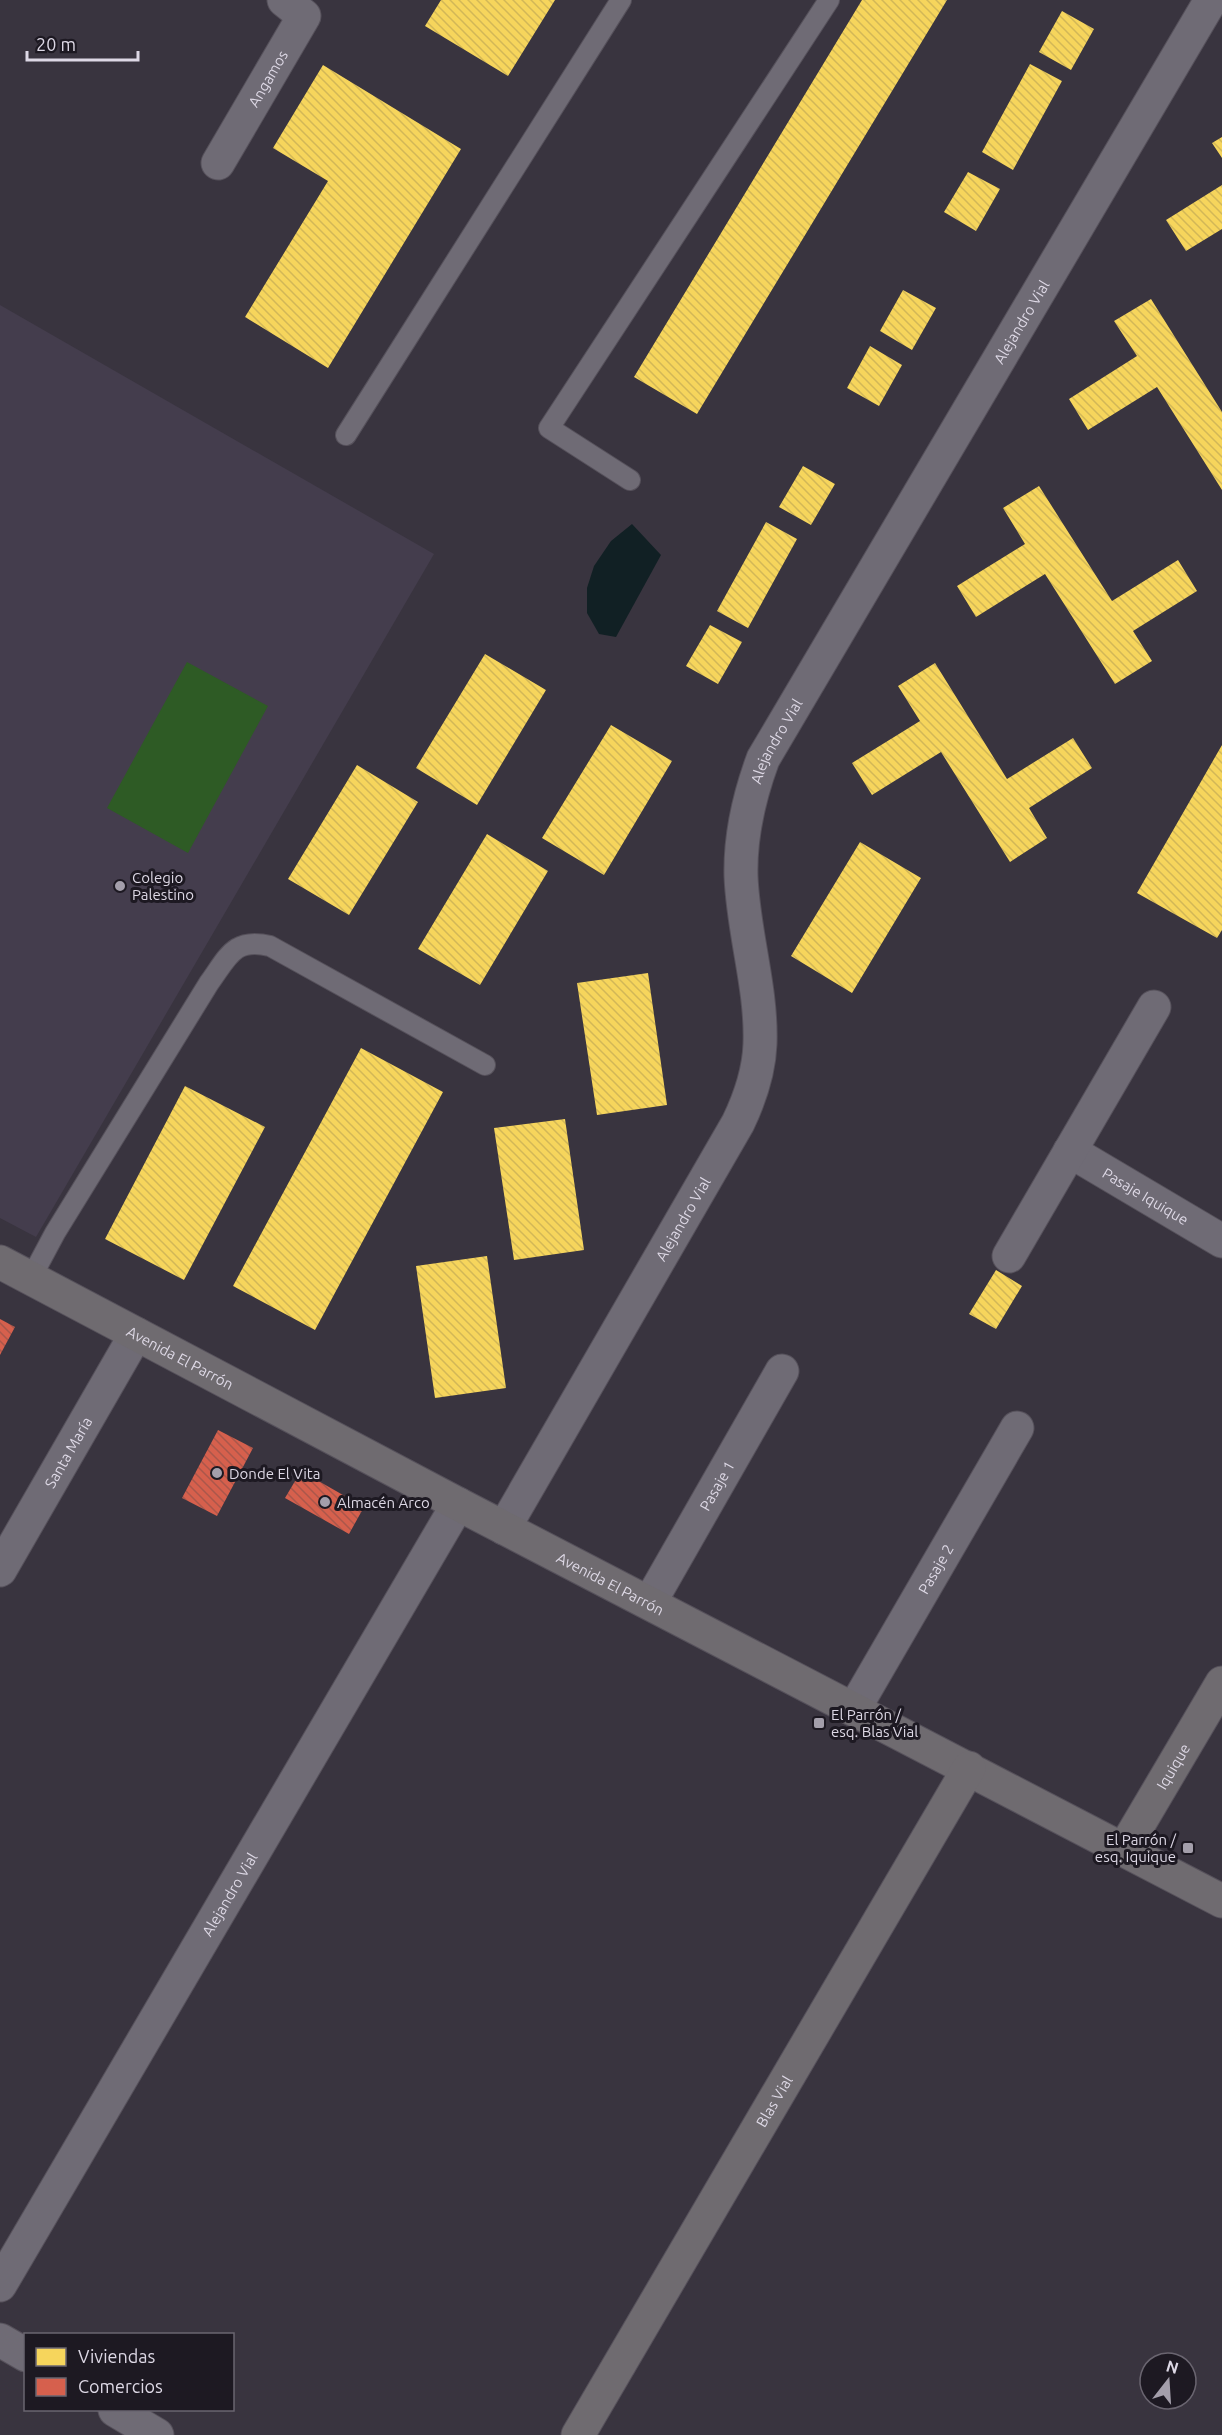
<svg xmlns="http://www.w3.org/2000/svg" width="1222" height="2435" viewBox="0 0 1222 2435" font-family="Ubuntu,sans-serif">
  <style>
    .education { fill: #443d4d }
    .green { fill: #2e5b25 }
    .water { fill: #112024 }
    .homes { fill: url(#homes-back-hatch) }
    .shops { fill: url(#shops-back-hatch) }
    .lines { fill: none; stroke-linecap: round; stroke-linejoin: round }
    .lane-casing { stroke: #56515b; stroke-width: 22 }
    .street-casing { stroke: #56515b; stroke-width: 35 }
    .secondary-casing { stroke: #56515b; stroke-width: 35 }
    .lane { stroke: #6f6b75; stroke-width: 20 }
    .street { stroke: #6f6b75; stroke-width: 33 }
    .secondary { stroke: #6f6b70; stroke-width: 33 }
    .poi-dot { fill: #a49fab; stroke: #1d1922; stroke-width: 2 }
    .labels { text-anchor: middle; dominant-baseline: central; stroke-width: 6; stroke-linejoin: round; paint-order: stroke }
    .street-label { font-size: 15px; fill: #ddd8e5; stroke: #1d1922 }
    .poi-label { font-size: 15px; fill: #ddd8e5; stroke: #1d1922; text-anchor: start }
  </style>
  <defs>
    <pattern id="homes-back-hatch" width="6" height="6" patternUnits="userSpaceOnUse" patternTransform="scale(1.5)"><rect width="6" height="6" fill="#f6d55c"/><path d="M-1 5l2 2M0 0l6 6M5-1l2 2" fill="none" stroke="#d2b757"/></pattern>
    <pattern id="shops-back-hatch" width="6" height="6" patternUnits="userSpaceOnUse" patternTransform="scale(1.5)"><rect width="6" height="6" fill="#d6604d"/><path d="M-1 5l2 2M0 0l6 6M5-1l2 2" fill="none" stroke="#aa574b"/></pattern>
  </defs>
  <rect width="100%" height="100%" fill="#39343f"/>
  <path class="education" d="M0 305 434 554 36 1237 0 1218Z"/>
  <path class="green" d="M187 662 268 706 188 853 107 808Z"/>
  <path class="water" d="M632 524 661 555 616 637 599 634 587 613V588L594 566 611 541Z"/>
  <path class="homes" d="M441 0H555L508 76 425 26Z
    M862 0H947L697 414 634 377Z
    M1062 11 1094 29 1071 70 1039 52Z
    M1030 64 1062 81 1013 170 982 152Z
    M323 65 461 149 328 368 245 317 328 181 273 148Z
    M1222 137V158L1212 143Z
    M968 172 1000 189 976 231 944 212Z
    M1222 185V229L1186 251 1166 220Z
    M903 290 936 308 912 350 880 331Z
    M1151 299 1222 412V490L1157 387 1088 430 1069 399 1137 356 1114 321Z
    M870 346 902 365 879 406 847 388Z
    M803 466 835 484 811 525 779 507Z
    M1039 486 1112 601 1178 560 1197 591 1133 631 1152 661 1115 684 1045 574 976 617 957 586 1025 544 1003 508Z
    M766 522 797 539 748 628 717 611Z
    M710 625 742 642 718 684 686 666Z
    M485 654 546 690 477 805 416 768Z
    M935 663 1007 779 1073 738 1092 768 1029 808 1047 838 1010 862 941 752 872 795 852 763 920 721 898 686Z
    M611 725 672 761 604 875 542 838Z
    M1222 745V930L1217 938 1137 893Z
    M357 765 418 802 349 915 288 879Z
    M487 834 548 871 480 985 418 949Z
    M860 842 921 878 852 993 791 956Z
    M648 973 667 1105 597 1115 577 983Z
    M361 1048 443 1092 315 1330 233 1286Z
    M185 1086 265 1127 184 1280 105 1239Z
    M565 1119 584 1250 514 1260 494 1128Z
    M487 1256 506 1388 435 1398 416 1266Z
    M996 1270 1022 1286 996 1329 969 1314Z"/>
  <path class="shops" d="M0 1319 15 1327 0 1355Z
    M218 1430 253 1448 217 1516 182 1498Z
    M301 1471 364 1507 349 1534 285 1498Z"/>
  <g class="lines">
    <defs>
      <path id="lane" d="M346 435 621 0
        M630 480 549 428 829 0
        M31 1278 55 1233 209 983C228 957 234 937 270 946L485 1065"/>
      <g id="street">
        <path id="s1" d="M218 163 304 16 284 0"/>
        <path id="s2" d="M1070 1151 1222 1241"/>
        <path d="M1009 1256 1154 1007"/>
        <path id="s3" d="M504 1528 738 1123C750 1098 759 1072 760 1044 762 988 743 932 741 876 740 835 749 797 763 759L1211 0"/>
        <path id="s4" d="M0 1570 136 1334"/>
        <path id="s5" d="M650 1602 782 1371"/>
        <path id="s6" d="M854 1709 1017 1428"/>
        <path id="s7" d="M0 2285 458 1504"/>
        <path d="M0 2340 26 2355"/>
        <path d="M115 2410 157 2435"/>
      </g>
      <g id="secondary">
        <path id="s8" d="M0 1262 458 1504 1222 1901"/>
        <path id="s9" d="M1124 1849 1222 1683"/>
        <path id="s10" d="M578 2435 969 1768"/>
      </g>
    </defs>
    <use href="#lane" class="lane-casing"/>
    <use href="#street" class="street-casing"/>
    <use href="#secondary" class="secondary-casing"/>
    <use href="#lane" class="lane"/>
    <use href="#street" class="street"/>
    <use href="#secondary" class="secondary"/>
  </g>
  <g class="poi-dot">
    <circle cx="120" cy="886" r="6"/>
    <circle cx="217" cy="1473" r="6"/>
    <circle cx="325" cy="1502" r="6"/>
    <rect x="813" y="1717" width="12" height="12" rx="3"/>
    <rect x="1182" y="1842" width="12" height="12" rx="3"/>
  </g>
  <g class="labels">
    <g class="street-label">
      <text stroke="none"><textPath href="#s1" startOffset="98">Angamos</textPath></text>
      <text stroke="none"><textPath href="#s3" startOffset="1347">Alejandro Vial</textPath></text>
      <text stroke="none"><textPath href="#s3" startOffset="861">Alejandro Vial</textPath></text>
      <text stroke="none"><textPath href="#s2" startOffset="88">Pasaje Iquique</textPath></text>
      <text stroke="none"><textPath href="#s3" startOffset="357">Alejandro Vial</textPath></text>
      <text stroke="none"><textPath href="#s8" startOffset="204">Avenida El Parrón</textPath></text>
      <text stroke="none"><textPath href="#s4" startOffset="136">Santa María</textPath></text>
      <text stroke="none"><textPath href="#s5" startOffset="134">Pasaje 1</textPath></text>
      <text stroke="none"><textPath href="#s6" startOffset="162">Pasaje 2</textPath></text>
      <text stroke="none"><textPath href="#s8" startOffset="690">Avenida El Parrón</textPath></text>
      <text stroke="none"><textPath href="#s9" startOffset="96">Iquique</textPath></text>
      <text stroke="none"><textPath href="#s7" startOffset="453">Alejandro Vial</textPath></text>
      <text stroke="none"><textPath href="#s10" startOffset="387">Blas Vial</textPath></text>
    </g>
    <g class="poi-label">
      <text x="132" y="877">Colegio<tspan x="132" dy="17">Palestino</tspan></text>
      <text x="229" y="1473">Donde El Vita</text>
      <text x="337" y="1502">Almacén Arco</text>
      <text x="831" y="1714">El Parrón /<tspan x="831" dy="17">esq. Blas Vial</tspan></text>
      <text x="1176" y="1839" text-anchor="end">El Parrón /<tspan x="1176" dy="17">esq. Iquique</tspan></text>
    </g>
  </g>
  <rect x="24" y="2333" width="210" height="78" fill="#1d1922" stroke="#6a6570" stroke-width="1.5"/>
  <rect x="36" y="2348" width="30" height="18" fill="#f6d55c" stroke="#6a6570" stroke-width="1.5"/>
  <text x="78" y="2363" font-size="18" fill="#ddd8e5">Viviendas</text>
  <rect x="36" y="2378" width="30" height="18" fill="#d6604d" stroke="#6a6570" stroke-width="1.5"/>
  <text x="78" y="2393" font-size="18" fill="#ddd8e5">Comercios</text>
  <g transform="translate(1168 2381) rotate(17)"><circle r="28" fill="#1d1922" stroke="#6a6570" stroke-width="1.5"/>
  <path d="M0-4.5L10 22L0 15L-10 22Z" fill="#a49fab"/>
  <text y="-9" font-size="16" font-weight="bold" text-anchor="middle" fill="#ddd8e5">N</text>
  </g>
  <path d="M27 51v9h111v-9" fill="none" stroke="#ddd8e5" stroke-width="3"/>
  <text x="36" y="51" font-size="18" fill="#ddd8e5" stroke="#1d1922" stroke-width="4.5" paint-order="stroke">20 m</text>
</svg>
